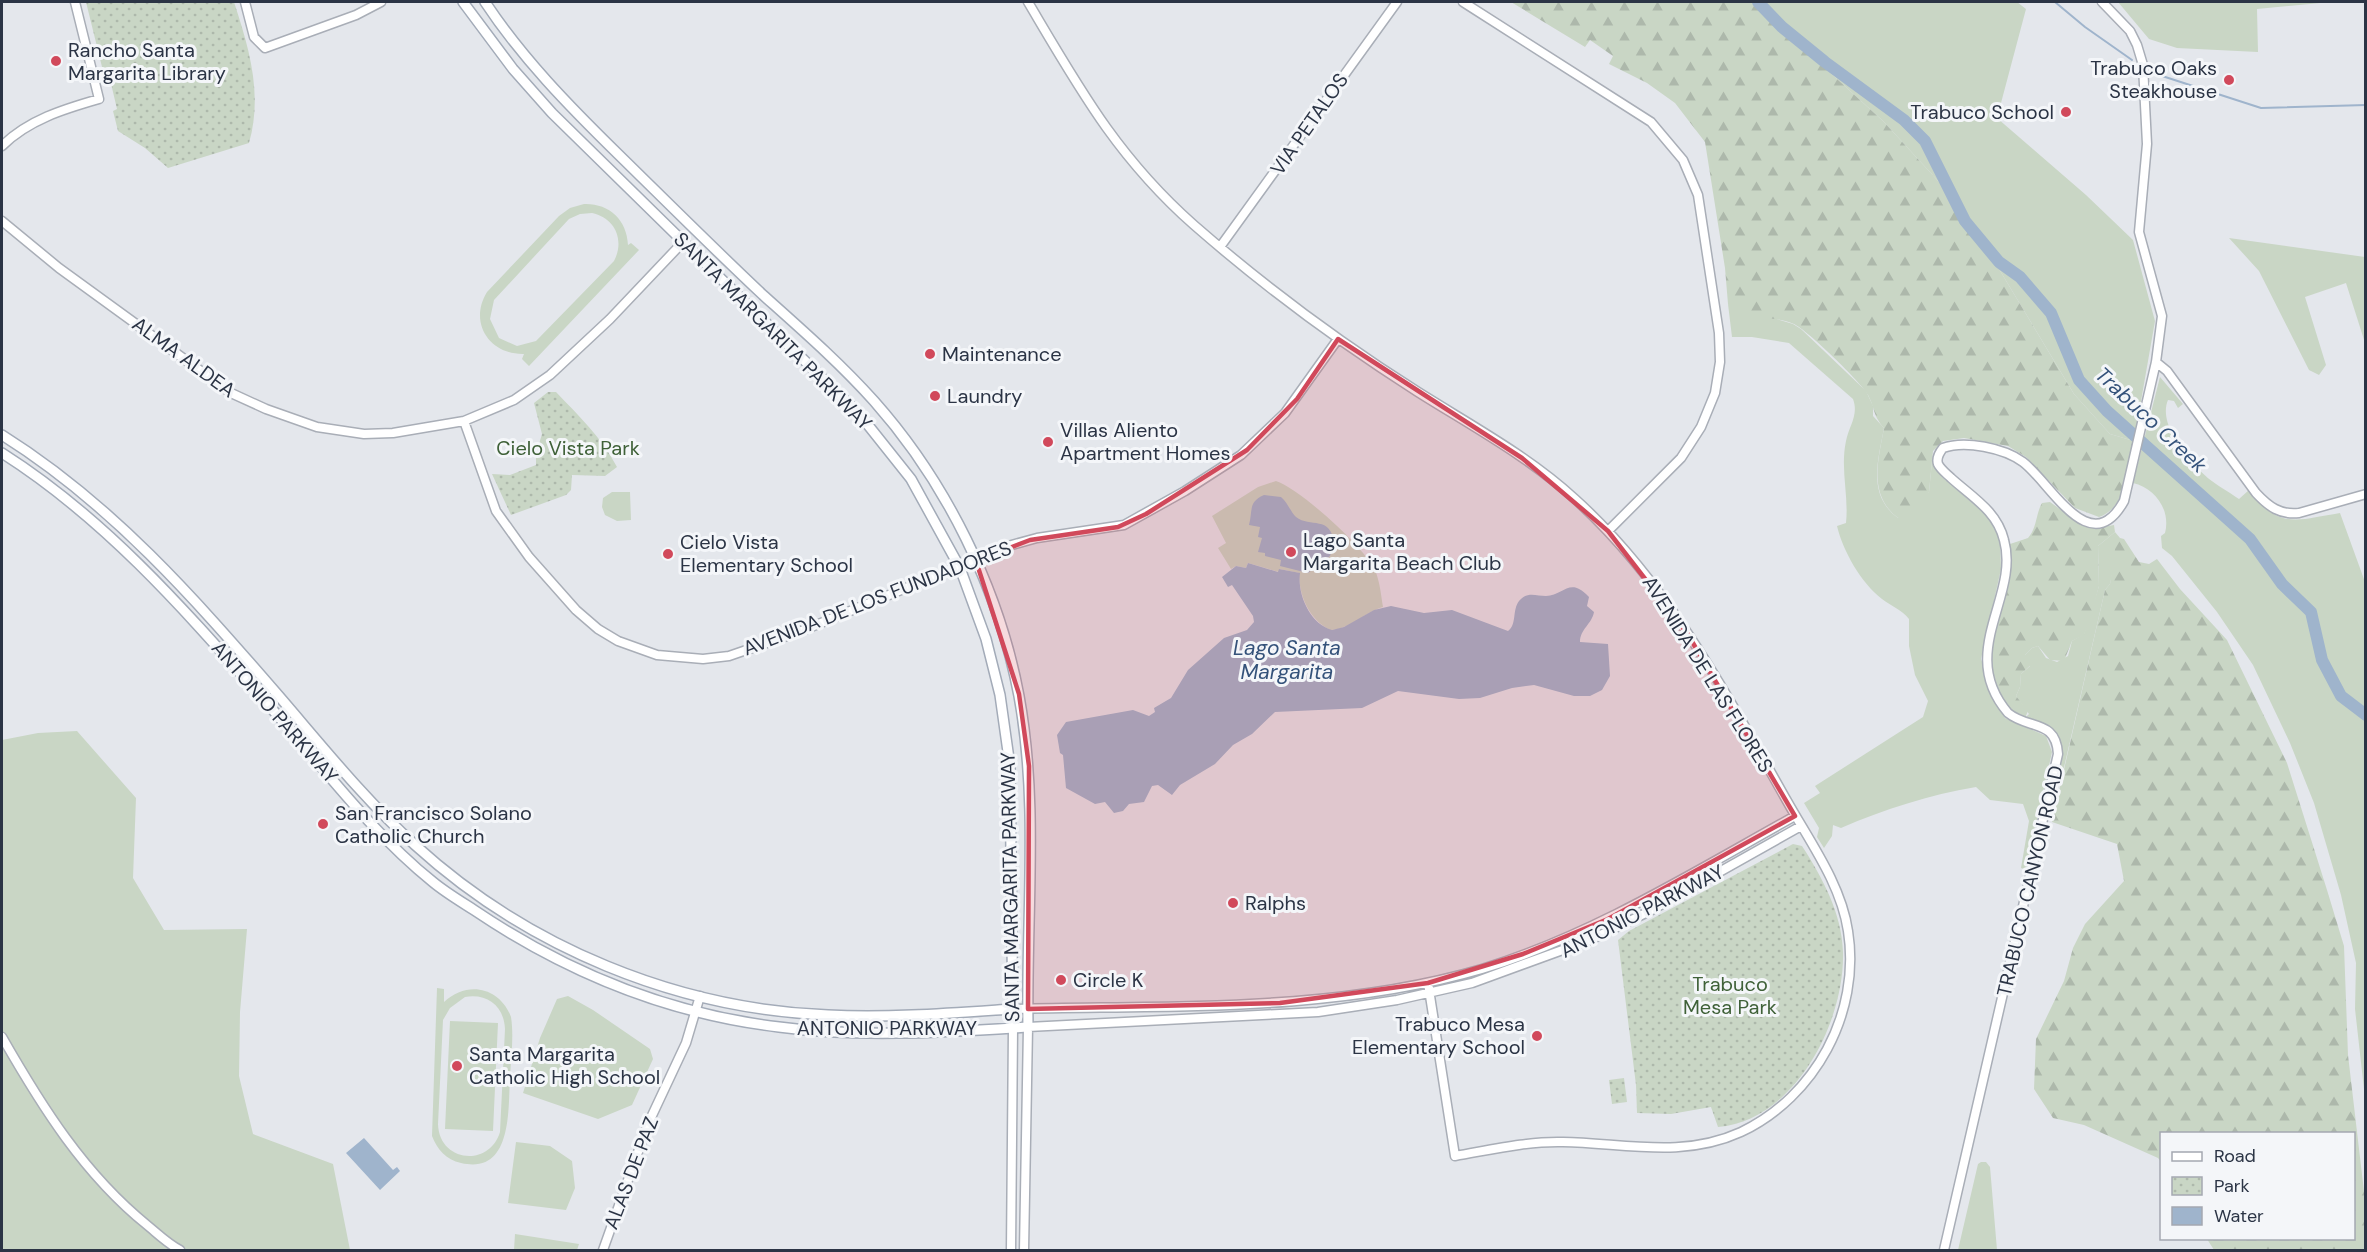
<svg xmlns="http://www.w3.org/2000/svg" width="2367" height="1252" viewBox="0 0 2367 1252" font-family="'DM Sans',sans-serif">
  <style>
    .grass { fill: #c9d6c5; fill-rule: evenodd }
    .forest { fill: url(#forest-firs) }
    .park { fill: url(#park-dots) }
    .water { fill: #9fb4cc }
    .lines { fill: none; stroke-linecap: round; stroke-linejoin: round }
    .stream { stroke: #9fb4cc; stroke-width: 2 }
    .river { stroke: #9fb4cc; stroke-width: 12 }
    .secondary-casing { stroke: #a9aeb7; stroke-width: 11 }
    .primary-casing { stroke: #a3abb8; stroke-width: 12 }
    .secondary { stroke: #fff; stroke-width: 8 }
    .primary { stroke: #fff; stroke-width: 9 }
    .marked { fill: #d1495b; fill-opacity: 0.2; stroke: #d1495b; stroke-width: 4.5; stroke-linejoin: round }
    .poi-dot { fill: #d1495b; stroke: #f4f6f9; stroke-width: 2 }
    .labels { text-anchor: middle; dominant-baseline: central; stroke-width: 6; stroke-linejoin: round; paint-order: stroke }
    .poi-label { font-size: 20px; fill: #2b3445; stroke: #f4f6f9; text-anchor: start }
    .street-label { font-size: 20px; fill: #2b3445; stroke: #f4f6f9 }
    .park-label { font-size: 20px; fill: #3f6138; stroke: #f4f6f9 }
    .water-label { font-size: 21px; font-style: italic; fill: #34527a; stroke: #f4f6f9 }
  </style>
  <defs>
    <pattern id="forest-firs" width="22" height="20" patternUnits="userSpaceOnUse" patternTransform="scale(1.5)"><rect width="22" height="20" fill="#c9d6c5"/><path d="M5 1l3.5 6h-7zM16 11l3.5 6h-7z" fill="#adb8ab"/></pattern>
    <pattern id="park-dots" width="8" height="8" patternUnits="userSpaceOnUse" patternTransform="scale(1.5)"><rect width="8" height="8" fill="#c9d6c5"/><path d="M2 2h.1M6 6h.1" fill="none" stroke="#adb8ab" stroke-width="1.8" stroke-linecap="round"/></pattern>
  </defs>
  <rect width="100%" height="100%" fill="#e4e7ec"/>
  <path class="grass" d="M1753 2H2017L2026 9 1997 118 2086 195 2133 240 2155 321 2134 441 2110 434 2074 394 1993 259 1963 221 1940 183 1883 121Z
    M2118 2H2331L2257 9 2258 52 2177 48 2149 39Z
    M584 204C608 203 627 219 628 245L631 243 639 250 529 366 522 359 524 354C490 355 468 323 487 292L559 216 570 208ZM592 213C615 218 625 240 614 261L536 341 517 346 499 338 490 319 494 300 569 219 580 214Z
    M2229 238 2365 257V343L2346 283 2305 297 2326 365 2319 375 2309 370 2259 271Z
    M1728 304 1793 324 1801 329 1866 391 1873 406V416L1884 428C1878 461 1867 495 1898 518L1929 492 1932 461 1942 477 1991 519 2000 536 2001 569 1981 659 1996 702 2005 718 2046 736 2052 752 2026 870 2021 868 2029 821 2023 804 1990 800 1976 787C1929 795 1885 809 1841 828L1833 825 1832 836 1824 848 1817 837 1819 828 1804 803 1820 793 1815 786 1923 717 1928 701 1915 675 1909 646V619C1902 610 1891 606 1882 599 1861 583 1843 551 1837 526L1846 523C1849 495 1840 469 1846 441 1849 426 1859 415 1853 399L1789 343 1752 337H1732Z
    M2160 377 2183 404 2178 408 2174 401 2168 400C2161 416 2172 441 2188 447 2193 474 2219 485 2239 499L2249 490C2278 530 2297 520 2340 513L2365 582V1098L2355 1009 2356 963 2341 895 2314 803 2290 743 2253 665 2217 612 2172 556 2162 548 2161 536 2165 533C2171 510 2155 488 2133 483Z
    M1276 481C1299 488 1364 547 1375 570 1380 582 1381 595 1383 607 1365 612 1349 630 1330 630 1309 619 1299 596 1299 573L1279 569V572L1248 563 1246 568 1236 566 1231 569 1218 548 1226 543 1212 516 1258 487Z
    M612 492H630L631 520 617 521 605 515 602 507 603 498Z
    M2115 532 2120 538 2110 584 2105 590 2062 776 2059 775C2067 739 2059 728 2025 718L2029 714 2016 696 2020 687 2021 674 2030 666 2025 655 2032 648 2038 646 2046 658 2057 662 2068 656 2072 641 2084 634 2099 586 2098 546Z
    M77 731 136 798 133 878 164 930 247 929 240 1012 239 1076 253 1134 333 1164 350 1250H2V740L38 733Z
    M437 988 444 989V1002C467 980 500 987 511 1017 514 1036 511 1058 510 1077 508 1109 513 1175 461 1163 446 1160 437 1149 432 1136ZM465 997C487 993 504 1006 505 1029L500 1132C489 1168 439 1162 438 1124L443 1020 450 1008Z
    M568 996 593 1010 650 1049 653 1059 632 1105 598 1119 523 1093 540 1038 557 999Z
    M450 1021 498 1023 493 1131 445 1129Z
    M516 1142 550 1146 572 1161 575 1188 566 1210 508 1203Z
    M1981 1162H1986L1990 1167 1997 1250H1958L1978 1164Z
    M515 1234 579 1244 577 1250H514Z"/>
  <path class="forest" d="M1511 2H1753L1883 121 1940 183 1963 221 1993 259 2074 394 2110 434 2134 441C2129 465 2127 508 2099 517L2075 508 2026 457 2008 446 1964 438 1943 441 1933 451 1929 492 1916 515 1898 518C1868 495 1878 461 1884 428 1873 416 1875 408 1868 395 1861 382 1807 330 1794 324 1773 315 1745 321 1728 304L1725 268 1705 142 1675 103 1647 83 1609 64 1613 56 1590 40 1585 47Z
    M2050 502 2082 525 2097 528 2114 525 2115 532 2098 546 2099 586 2091 616 2084 635 2072 641 2064 661 2050 660 2038 646 2032 648 2025 655 2032 656 2034 662 2021 674 2020 687 2016 696 2028 711 2025 718C1968 692 2000 607 2010 560V544L2028 538C2037 528 2036 513 2042 503Z
    M2120 538 2124 539 2139 562 2149 564 2157 559 2180 589 2227 640 2287 763 2327 890 2344 946 2348 1055 2365 1200V1250H2214L2207 1239 2354 1238V1134H2162L2161 1162 2158 1158 2084 1125 2053 1118 2034 1089 2036 1039 2064 981 2073 948 2085 924 2124 881 2117 844 2052 822 2105 590 2110 584 2116 542Z"/>
  <path class="park" d="M86 2H234C249 48 263 94 249 143L168 168 145 148 118 131 113 111 117 109 109 75H104Z
    M548 392H556C578 415 602 438 617 467L605 476 572 475 571 490 566 495 511 515 492 474 510 475 536 465V454L542 434 534 403Z
    M1793 844 1802 846C1822 877 1842 913 1843 952 1845 1023 1794 1121 1718 1127L1711 1107 1671 1114 1637 1113 1636 1085 1618 940 1629 931Z
    M1624 1078 1627 1102 1612 1104 1609 1080Z"/>
  <path class="water" d="M1264 495 1281 497C1288 503 1290 511 1296 517 1310 528 1331 515 1334 543L1330 556 1308 573 1280 566 1281 560 1265 556V553L1258 552 1262 538 1258 537 1260 527 1249 525C1253 510 1248 502 1264 495Z
    M1248 563 1278 572 1279 569 1300 573C1297 594 1310 624 1332 630L1344 627 1374 610 1391 606 1424 613 1452 610 1508 631C1517 625 1512 610 1519 601 1527 591 1536 596 1546 596 1564 595 1570 576 1589 597L1587 606 1594 612C1592 624 1580 629 1580 642L1608 644 1610 676 1602 690 1590 696H1574L1534 685 1512 688 1480 698 1459 699 1398 691 1362 708 1275 712 1252 734 1233 745 1215 764 1180 785 1172 795 1158 785 1152 786 1144 802 1129 804 1123 811 1114 813 1105 802 1095 804 1066 788 1063 755 1060 753 1057 735 1066 722 1133 710 1149 716 1155 712 1154 708 1171 698 1188 670 1224 638 1247 630 1254 622 1253 616 1232 585 1228 587 1222 577 1236 566 1246 568Z
    M364 1138 393 1170 397 1167 400 1171 380 1190 346 1153Z"/>
  <g class="lines">
    <path class="stream" d="M2055 2 2085 27 2132 60
      M2156 74 2261 108 2366 105"/>
    <path class="river" d="M1758 2 1782 27 1825 62 1904 120 1925 141 1965 221 1999 262 2020 277 2051 313 2079 380 2107 411 2250 539 2282 584 2311 612 2322 660 2341 696 2366 715"/>
    <defs>
      <path id="secondary" d="M245 2 254 37 265 48 356 15 381 2
        M1028 2C1079 88 1117 157 1194 225 1265 287 1339 342 1418 392 1472 426 1528 456 1575 499 1667 582 1727 695 1787 801 1810 842 1841 884 1848 931 1861 1013 1815 1097 1741 1132 1682 1159 1624 1143 1563 1142 1527 1141 1490 1150 1455 1156L1428 983
        M1463 2 1651 122 1683 160 1698 195 1719 333 1720 362 1715 393 1701 427 1681 458 1608 531
        M2 146C28 120 64 109 99 99L75 2
        M2 221 59 268 231 393 266 409 317 427 364 434 393 433 464 421 514 400 550 375 610 319 684 241
        M1220 247 1397 2
        M2156 362 2167 371 2256 493C2269 507 2280 515 2299 513L2366 494
        M464 421 496 511 529 557 576 610 598 629 618 641 657 655 703 659 729 656 804 630 1008 546 1037 538 1124 525 1185 491 1241 455 1285 413 1338 339
        M1012 1009C1167 1005 1332 1013 1482 969 1593 935 1694 872 1795 816
        M2 1037C42 1107 84 1174 147 1225 158 1234 168 1244 180 1250
        M603 1250 648 1124 686 1043 700 996
        M1011 1250 1013 1028
        M1024 1250 1028 1027 1318 1012 1397 1000 1472 983 1590 940 1650 911 1801 826
        M1944 1250 2058 754C2056 719 2029 730 2008 713 1956 652 2020 597 2004 540 1997 511 1972 497 1951 478 1947 474 1941 470 1938 464 1936 458 1939 453 1943 448 1965 440 2004 448 2023 462 2051 483 2090 562 2124 501L2156 362 2162 316 2139 232 2147 144 2143 65 2137 45 2130 31 2102 2"/>
      <path id="primary" d="M463 2 513 69 552 113 860 415 911 479 960 568 986 639 1000 695 1010 766 1013 1028
        M2 435C112 504 194 598 278 695 322 746 365 800 415 845 527 947 676 1009 828 1015 889 1018 952 1013 1012 1009
        M2 453C109 521 189 615 272 709 323 767 372 833 433 882 445 892 460 901 474 910 566 972 669 1014 779 1027 860 1038 946 1032 1028 1027 1026 916 1039 805 1019 696 999 589 946 482 874 401 840 363 801 329 763 295 714 249 666 201 618 154 569 106 522 58 485 2"/>
    </defs>
    <use href="#secondary" class="secondary-casing"/>
    <use href="#primary" class="primary-casing"/>
    <use href="#secondary" class="secondary"/>
    <use href="#primary" class="primary"/>
  </g>
  <path class="marked" d="M1338 339 1522 458 1608 531 1687 633 1795 816 1608 919 1523 954 1428 983 1280 1003 1028 1009 1029 766 1019 694 976 561 1030 540 1118 527 1146 514 1247 450 1297 399Z"/>
  <g class="poi-dot">
    <circle cx="56" cy="61" r="6"/>
    <circle cx="2229" cy="80" r="6"/>
    <circle cx="2066" cy="112" r="6"/>
    <circle cx="930" cy="354" r="6"/>
    <circle cx="935" cy="396" r="6"/>
    <circle cx="1048" cy="442" r="6"/>
    <circle cx="1291" cy="552" r="6"/>
    <circle cx="668" cy="554" r="6"/>
    <circle cx="323" cy="824" r="6"/>
    <circle cx="1233" cy="903" r="6"/>
    <circle cx="1061" cy="980" r="6"/>
    <circle cx="1537" cy="1036" r="6"/>
    <circle cx="457" cy="1066" r="6"/>
  </g>
  <g class="labels">
    <g class="poi-label">
      <text x="68" y="50">Rancho Santa<tspan x="68" dy="23">Margarita Library</tspan></text>
      <text x="2217" y="68" text-anchor="end">Trabuco Oaks<tspan x="2217" dy="23">Steakhouse</tspan></text>
      <text x="2054" y="112" text-anchor="end">Trabuco School</text>
      <text x="942" y="354">Maintenance</text>
      <text x="947" y="396">Laundry</text>
      <text x="1060" y="430">Villas Aliento<tspan x="1060" dy="23">Apartment Homes</tspan></text>
      <text x="1303" y="540">Lago Santa<tspan x="1303" dy="23">Margarita Beach Club</tspan></text>
      <text x="680" y="542">Cielo Vista<tspan x="680" dy="23">Elementary School</tspan></text>
      <text x="335" y="813">San Francisco Solano<tspan x="335" dy="23">Catholic Church</tspan></text>
      <text x="1245" y="903">Ralphs</text>
      <text x="1073" y="980">Circle K</text>
      <text x="1525" y="1024" text-anchor="end">Trabuco Mesa<tspan x="1525" dy="23">Elementary School</tspan></text>
      <text x="469" y="1054">Santa Margarita<tspan x="469" dy="23">Catholic High School</tspan></text>
    </g>
    <g class="street-label">
      <text transform="translate(1309 124) rotate(-55)">VIA PETALOS</text>
      <text transform="translate(773 331) rotate(45)">SANTA MARGARITA PARKWAY</text>
      <text transform="translate(184 357) rotate(36)">ALMA ALDEA</text>
      <text transform="translate(877 598) rotate(-21)">AVENIDA DE LOS FUNDADORES</text>
      <text transform="translate(1708 674) rotate(58)">AVENIDA DE LAS FLORES</text>
      <text transform="translate(275 712) rotate(49)">ANTONIO PARKWAY</text>
      <text transform="translate(2030 881) rotate(-77)">TRABUCO CANYON ROAD</text>
      <text transform="translate(1010 887) rotate(-91)">SANTA MARGARITA PARKWAY</text>
      <text transform="translate(1642 911) rotate(-27)">ANTONIO PARKWAY</text>
      <text x="887" y="1028">ANTONIO PARKWAY</text>
      <text transform="translate(631 1173) rotate(-69)">ALAS DE PAZ</text>
    </g>
    <g class="park-label">
      <text x="568" y="448">Cielo Vista Park</text>
      <text x="1730" y="984">Trabuco<tspan x="1730" dy="23">Mesa Park</tspan></text>
    </g>
    <g class="water-label">
      <text transform="translate(2151 420) rotate(43)">Trabuco Creek</text>
      <text x="1287" y="648">Lago Santa<tspan x="1287" dy="24">Margarita</tspan></text>
    </g>
  </g>
  <rect width="2367" height="1252" fill="none" stroke="#2b3445" stroke-width="6"/>
  <rect x="2160" y="1132" width="195" height="108" fill="#f4f6f9" stroke="#a4a8b1" stroke-width="1.5"/>
  <rect x="2172" y="1152" width="30" height="9" fill="#ffffff" stroke="#a4a8b1" stroke-width="1.5"/>
  <text x="2214" y="1162" font-size="18" fill="#2b3445">Road</text>
  <rect x="2172" y="1177" width="30" height="18" fill="url(#park-dots)" stroke="#a4a8b1" stroke-width="1.5"/>
  <text x="2214" y="1192" font-size="18" fill="#2b3445">Park</text>
  <rect x="2172" y="1207" width="30" height="18" fill="#9fb4cc" stroke="#a4a8b1" stroke-width="1.5"/>
  <text x="2214" y="1222" font-size="18" fill="#2b3445">Water</text>
</svg>
